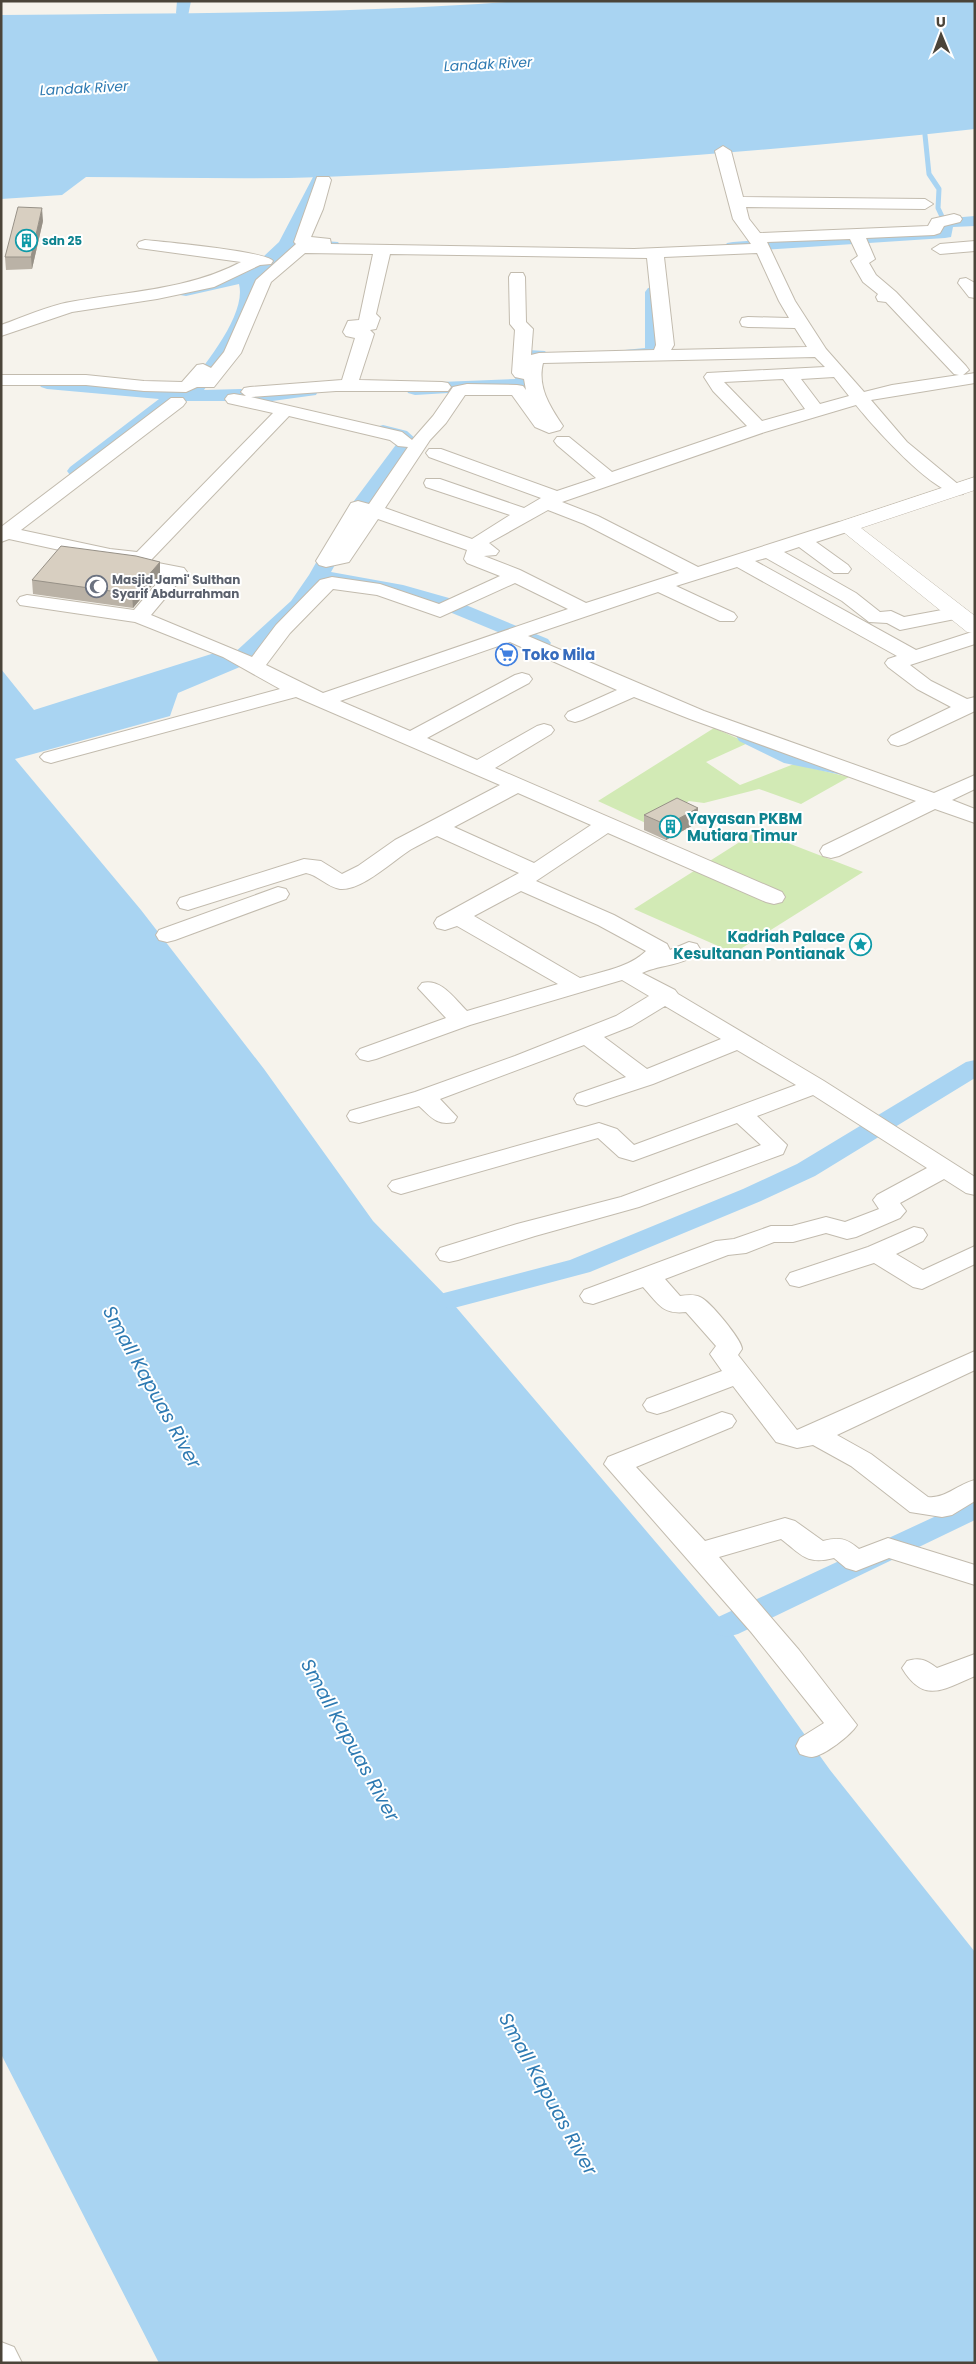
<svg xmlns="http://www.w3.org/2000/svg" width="976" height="2364" viewBox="0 0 976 2364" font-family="Poppins,sans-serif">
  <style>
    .green { fill: #d2eab5 }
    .water { fill: #a9d4f2 }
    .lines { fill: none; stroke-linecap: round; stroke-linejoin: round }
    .stream { stroke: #a9d4f2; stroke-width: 5 }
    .canal { fill: #a9d4f2; fill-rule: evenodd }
    .minor-casing { stroke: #c2bbae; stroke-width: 2 }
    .tertiary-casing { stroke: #c2bbae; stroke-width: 1 }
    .minor { fill: #fff; fill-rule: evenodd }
    .tertiary { fill: #fff; fill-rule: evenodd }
    .wall { fill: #bab2a6 }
    .shaded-wall { fill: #979187 }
    .building { fill: #d8cfc1; stroke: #979187 }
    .labels { text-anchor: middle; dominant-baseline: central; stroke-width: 4; stroke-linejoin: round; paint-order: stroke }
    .far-culture-label { font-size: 12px; font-weight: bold; fill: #0d838f; stroke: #fff; text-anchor: start }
    .far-worship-label { font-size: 12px; font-weight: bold; fill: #5b616d; stroke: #fff; text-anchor: start }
    .far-water-label { font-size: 14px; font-style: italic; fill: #2e7ab2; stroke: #fff }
    .shop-label { font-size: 15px; font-weight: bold; fill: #366cbe; stroke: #fff; text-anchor: start }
    .culture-label { font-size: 15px; font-weight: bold; fill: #0d838f; stroke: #fff; text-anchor: start }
    .near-water-label { font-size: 19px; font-style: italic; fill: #2e7ab2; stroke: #fff }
  </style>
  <rect width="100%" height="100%" fill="#f6f3ec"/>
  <path class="green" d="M714 728 748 743 706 762 740 785 794 764 849 777 801 804 759 789 704 803 689 801 650 825 598 801Z
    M757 831 863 872 734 953 634 909Z"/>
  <path class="water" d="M519 1H975V129C758 153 541 168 323 177 244 180 165 177 86 177L62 195 1 199V15C174 13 347 14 519 1Z
    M224 650 247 664 178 693 170 716 15 759 141 910 264 1069 373 1221 450 1300 727 1626 830 1770 975 1952V2363H159L1 2054V669L34 710Z"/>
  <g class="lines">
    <path class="stream" d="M925 135 929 174 939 189 938 208 945 223"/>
    <path class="canal" d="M177 1H191L188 16H178L176 13Z
      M321 172 329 177 297 239 338 242 341 246 338 250 332 251 290 249 259 280 255 281C269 309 220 368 204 390L241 389 252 392 309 385 316 387 318 391 316 395 251 404 240 401H180L84 475H70L67 471 70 467 159 399 47 389 41 387 38 383 41 379 47 377 185 390C203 367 247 315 239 284L186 296 180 295 177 291 180 287 247 272 279 242 313 177Z
      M975 216V226L953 227 951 237 945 238 733 252 727 251 724 247 727 243 733 242 937 228 939 219Z
      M654 287 660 288 663 292V350C653 364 629 363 614 359L611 355 614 351 645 348V292L648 288Z
      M528 350 545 351 548 355 545 359 536 360 530 388 415 395 408 393 406 389 408 385 415 383 515 379 522 351Z
      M383 425 407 431 418 441 361 518 331 572 403 585 449 598 548 639 551 643 548 647 541 649 534 647 435 606 401 597 324 583 305 609 246 663 239 665 232 663 228 659 232 655 291 601 309 575 342 517 398 442 376 435 374 431 376 427Z
      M747 729 798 753 855 764 858 769 855 774 847 776 784 763 739 741 736 736 739 731Z
      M975 1060V1078L815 1176 761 1201 590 1272 450 1309 440 1306 436 1300 440 1294 570 1260 743 1189 797 1164 966 1062Z
      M975 1498V1520L738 1634 727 1637 716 1634 712 1626 716 1618Z"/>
    <defs>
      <path id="minor" d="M723 146 731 151 743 197 925 199 933 204 925 209 746 207 749 219 760 233 928 226 932 219 954 214 960 216 962 219 960 222 944 226 940 233 934 235 866 238 875 259 869 263 876 275 896 292 966 366 969 370 963 375 975 373V383L871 400 907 442 965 490 963 494C938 500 872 425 856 405L765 432 562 502 598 516 698 567 839 522H853L855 526 853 530 816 542 848 565 851 569 848 573H834L799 547 784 552 856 593 880 612 891 611 904 617 958 607 965 609 968 613 965 617 900 630 887 623 869 622 842 601 766 558 755 561 916 650 975 631V644L910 665 931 681 967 699 975 697V711L905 744 898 746 891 744 888 740 891 736 951 707 917 689 888 667 885 663 888 659 897 656 737 567 676 586 734 613 737 617 734 621H720L658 592 528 636 704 711 934 793 975 775V789L952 800 975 809V823L935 809 839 856 831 858 823 856 820 851 823 846 916 801 690 719 634 697 582 720 575 722 568 720 565 716 568 712 617 690 510 642 340 701 410 731 515 675 522 673 529 675 532 679 529 683 427 738 477 760 537 726 544 724 551 726 554 730 551 734 495 768 782 892 785 897 782 902 774 904 766 902 608 833 536 881 614 915 667 944 670 950 689 942 697 944 700 949C689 966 660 964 642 973L675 990 678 994 824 1081 975 1177V1195L966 1193 944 1179 900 1203 906 1211 900 1218 856 1237 847 1239 826 1233 793 1242H774L746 1253 728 1255 665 1279 680 1296C687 1295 694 1294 700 1297 709 1300 742 1340 742 1349L738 1355 797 1430 975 1351V1370L837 1435 871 1454 928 1497C945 1499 958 1484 975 1480V1501L952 1515 942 1517 910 1512 851 1466 813 1445 797 1448 776 1442 733 1386 667 1411 657 1414 647 1411 643 1405 647 1399 722 1371 710 1354 716 1346 686 1312C662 1315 658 1303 643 1287L593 1304 584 1302 580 1296 584 1290 716 1241 734 1239 771 1226H792L826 1217 845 1222 879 1209 873 1200 877 1195 927 1168 813 1095 757 1116 787 1145 783 1154 639 1207 535 1236 458 1260 449 1262 440 1260 436 1254 440 1248 517 1224 621 1197 761 1145 737 1123 633 1161 619 1157 598 1138 401 1194 392 1191 388 1186 392 1181 599 1123 617 1129 634 1145 796 1085 737 1050 653 1084 586 1106 577 1104 574 1099 577 1094 626 1077 584 1045 440 1099 457 1117 454 1122C437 1126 431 1117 419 1106L359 1123 350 1121 347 1116 350 1111 415 1092 515 1056 616 1016 649 996 622 980 470 1025 376 1059 368 1061 360 1059 356 1054 360 1049 446 1018 418 988 422 983C441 978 454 998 467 1011L558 984 457 926 445 930 437 928 434 923 437 918 519 873 437 836C428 840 419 845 410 850 393 861 361 891 340 889 327 887 318 875 306 873L188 910 180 908 177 903 180 898 304 859 321 861 342 874 358 866 395 840 500 785 296 697 58 761 51 763 44 761 40 757 44 753 280 689 223 657 135 622 20 605 17 601 20 597 27 595 134 610 164 575 139 570 135 563 110 561 9 539 1 542V527L171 398H183L186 402 183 406 21 530 110 549 137 552 273 413 228 403 225 399 228 395 234 394 246 396 241 392 244 388 250 387 342 380 355 338 346 336 343 332 348 321 359 320 373 254 305 253 271 282 241 353 214 387H197L186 392 144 391 86 385H1V375H86L144 381 182 382 197 365 203 364 211 368 224 352 256 280 296 244 294 242 317 177H329L331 180 323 209 311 237 330 239 331 244 634 249 751 244 733 219 715 151ZM850 239 858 256 851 261 863 282 878 294 876 297 878 301 886 302 954 374 959 375 892 385 864 392 826 349 795 301 767 242ZM757 253 779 301 789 318 748 317 742 318 740 322 742 326 748 327 795 328 807 347 671 350 674 345 664 257ZM390 254 647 258 656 345 654 350 539 353 531 355 533 329 526 322 525 277 523 273H511L509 277 510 324 515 330 512 373 515 377 524 379 526 390 523 386 517 385 467 384 453 387 433 416 412 440 402 432 251 397 336 391H448L451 387 448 383 442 382 359 380 374 334 370 330 376 329 380 318 376 314ZM815 357 825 367 707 373 704 377 713 391 747 426 612 472 569 437H557L554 441 557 445 596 478 557 491 441 449H429L426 453 429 457 541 498 524 508 440 479H426L424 483 426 487 510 515 472 539 385 508 430 440 446 423 465 395H512L535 427 549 433 560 430 563 426C550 407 537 387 543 363ZM834 377 849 396 820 404 801 379ZM783 379 805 409 762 421 724 382ZM289 416 390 440 398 446 408 447 369 504 358 501 351 503 316 561 319 565 326 567 349 562 378 519 467 550 464 559 467 563 500 576 439 604 380 584 332 577 320 580 276 625 252 657 151 615 187 572 184 568 153 562 152 559ZM548 510 584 524 679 573 586 603 520 570 484 556 496 555 499 551 489 543ZM515 583 568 609 323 693 266 665 290 633 333 589 377 595 440 617ZM518 793 591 825 534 863 454 827ZM521 891 598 925 646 951C630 967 601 972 580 978L474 916ZM665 1006 721 1039 647 1069 604 1037 632 1026Z
        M145 240C163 242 266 251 273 261L271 264 260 265 214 287 157 299 72 312 1 336V325C24 317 47 306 70 302 129 291 188 290 241 262L139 248 137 245 139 242Z
        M975 241V251L940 254 932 249 940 244Z
        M966 278 975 283V298L969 297 958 283 960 279Z
        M278 887 286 889 289 894 286 899 175 940 167 942 159 940 156 935 159 930Z
        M914 1227 923 1229 927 1235 923 1241 896 1254 923 1270 975 1246V1264L922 1289 913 1287 874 1263 799 1287 790 1285 786 1279 790 1273 868 1247Z
        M722 1412 732 1415 736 1421 732 1427 636 1467 705 1541 785 1518 795 1521 823 1541C839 1537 846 1538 859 1549L888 1538 975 1565V1585L889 1558 856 1571 846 1568 834 1558C806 1565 802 1555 781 1539L719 1557 799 1650 857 1725C851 1735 824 1756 812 1757 808 1757 804 1755 800 1754L796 1746 800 1738 824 1723 751 1632 604 1464 608 1457Z
        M975 1654V1676C944 1689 924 1705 902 1668L907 1661C920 1657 926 1660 937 1668Z
        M1 2342 14 2347 22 2363H1Z"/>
      <path id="tertiary" d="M975 477V490L861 528 975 616V633L967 632 836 526 839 522Z"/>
    </defs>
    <use href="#minor" class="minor-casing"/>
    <use href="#tertiary" class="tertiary-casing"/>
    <use href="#minor" class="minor"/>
    <use href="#tertiary" class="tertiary"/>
  </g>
  <path class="wall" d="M43 221 32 269 6 270 5 257Z
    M160 562V576L133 608 33 594 32 580Z
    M698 808 697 823 666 840 644 830V815Z"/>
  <path class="shaded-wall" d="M42 208 43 221 32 269 31 257Z
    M160 562V576L133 608 132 594Z
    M698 808 697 823 666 840 667 825Z"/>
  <path class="building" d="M18 207 42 208 31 257H5Z
    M61 546 136 556 160 562 132 594 32 580Z
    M677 798 698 808 667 825 644 815Z"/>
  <defs>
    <symbol id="building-ring" viewBox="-11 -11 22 22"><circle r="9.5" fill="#fff" stroke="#0f9aa8" stroke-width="1.5"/><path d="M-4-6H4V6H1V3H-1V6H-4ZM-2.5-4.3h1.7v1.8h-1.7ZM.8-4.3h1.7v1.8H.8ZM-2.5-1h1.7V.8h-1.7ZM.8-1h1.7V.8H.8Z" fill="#0f9aa8"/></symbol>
    <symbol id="mosque-ring" viewBox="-11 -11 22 22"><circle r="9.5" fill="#fff" stroke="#6b7280" stroke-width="1.5"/><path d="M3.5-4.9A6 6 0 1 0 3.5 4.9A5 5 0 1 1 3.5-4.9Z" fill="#6b7280"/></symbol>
    <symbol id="supermarket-ring" viewBox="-11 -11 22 22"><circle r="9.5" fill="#fff" stroke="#3f7fe0" stroke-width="1.5"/><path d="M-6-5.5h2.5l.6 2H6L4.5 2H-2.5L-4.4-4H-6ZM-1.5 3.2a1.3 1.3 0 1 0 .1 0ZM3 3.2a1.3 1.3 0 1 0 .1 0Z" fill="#3f7fe0"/></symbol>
    <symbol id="sight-ring" viewBox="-11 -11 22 22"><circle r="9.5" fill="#fff" stroke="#0f9aa8" stroke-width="1.5"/><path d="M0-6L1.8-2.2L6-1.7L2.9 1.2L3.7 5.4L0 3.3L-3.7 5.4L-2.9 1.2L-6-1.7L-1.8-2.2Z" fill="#0f9aa8"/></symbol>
  </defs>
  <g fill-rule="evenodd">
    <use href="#building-ring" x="14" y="228" width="25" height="25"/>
    <use href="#mosque-ring" x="84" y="574" width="25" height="25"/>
    <use href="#supermarket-ring" x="494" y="642" width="25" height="25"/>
    <use href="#building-ring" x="658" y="814" width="25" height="25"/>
    <use href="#sight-ring" x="848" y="932" width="25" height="25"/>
  </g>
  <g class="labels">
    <g class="far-culture-label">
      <text x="42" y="240">sdn 25</text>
    </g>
    <g class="far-worship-label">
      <text x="112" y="579">Masjid Jami' Sulthan<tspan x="112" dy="14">Syarif Abdurrahman</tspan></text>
    </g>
    <g class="far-water-label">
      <text transform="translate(488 64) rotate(-3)">Landak River</text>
      <text transform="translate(84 88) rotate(-3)">Landak River</text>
    </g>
    <g class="shop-label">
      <text x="522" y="654">Toko Mila</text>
    </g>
    <g class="culture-label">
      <text x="687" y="818">Yayasan PKBM<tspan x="687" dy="17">Mutiara Timur</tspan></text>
      <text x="845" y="936" text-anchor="end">Kadriah Palace<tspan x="845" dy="17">Kesultanan Pontianak</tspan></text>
    </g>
    <g class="near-water-label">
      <text transform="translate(152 1387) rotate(61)">Small Kapuas River</text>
      <text transform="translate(350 1740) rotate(61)">Small Kapuas River</text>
      <text transform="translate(548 2094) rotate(61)">Small Kapuas River</text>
    </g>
  </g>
  <rect width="976" height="2364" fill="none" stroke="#4b4439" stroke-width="5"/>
  <g transform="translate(941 35) rotate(359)" stroke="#ffffff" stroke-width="4" paint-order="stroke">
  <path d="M0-4L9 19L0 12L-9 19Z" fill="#4b4439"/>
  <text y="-8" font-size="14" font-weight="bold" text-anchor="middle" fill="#4b4439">U</text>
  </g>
</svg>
